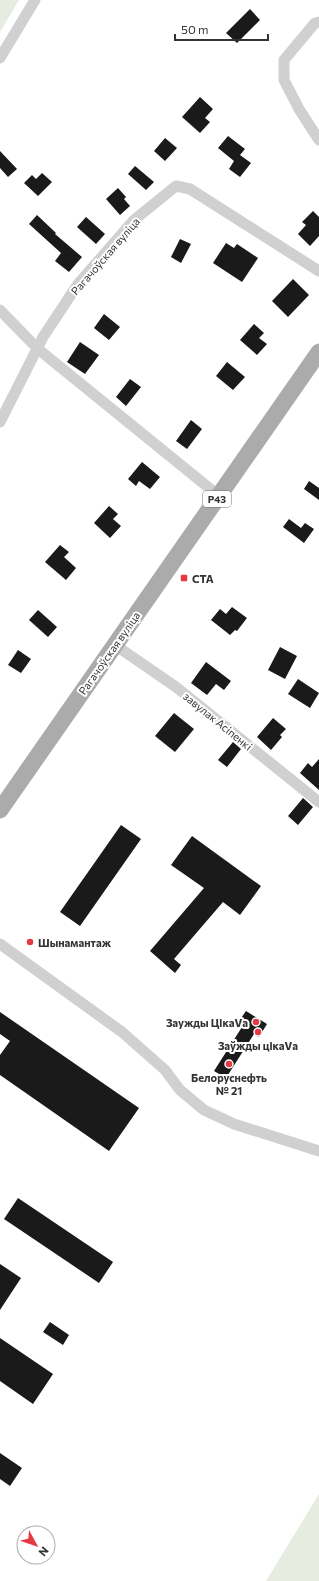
<svg xmlns="http://www.w3.org/2000/svg" width="319" height="1581" viewBox="0 0 319 1581" font-family="Commissioner,sans-serif">
  <style>
    .green { fill: #e6ecdf }
    .building { fill: #1a1a1a }
    .lines { fill: none; stroke-linecap: round; stroke-linejoin: round }
    .minor { stroke: #d0d0d0; stroke-width: 11 }
    .primary { stroke: #ababab; stroke-width: 17 }
    .poi-dot { fill: #e63946; stroke: #fff; stroke-width: 1.5 }
    .labels { text-anchor: middle; dominant-baseline: central; stroke-width: 4; stroke-linejoin: round; paint-order: stroke }
    .shield { fill: #fff; stroke: #707070; stroke-width: 1 }
    .shield-label { font-size: 10px; font-weight: bold; fill: #333 }
    .street-label { font-size: 11px; fill: #333; stroke: #fff }
    .poi-label { font-size: 11px; font-weight: bold; fill: #333; stroke: #fff; text-anchor: start }
  </style>
  <rect width="100%" height="100%" fill="#fff"/>
  <path class="green" d="M0 0H19L0 32Z
    M319 1494V1581H266Z"/>
  <path class="building" d="M250 9 260 20 237 43 226 33Z
    M200 97 213 109 205 118 210 122 200 133 182 117Z
    M228 136 245 149 240 155 251 163 240 177 229 169 234 161 218 148Z
    M165 138 177 148 165 161 154 151Z
    M0 151 17 169 8 177 0 168Z
    M135 166 154 182 146 190 128 174Z
    M42 173 52 182 38 196 24 183 32 175 36 179Z
    M118 188 126 197 124 199 130 206 120 215 106 199Z
    M313 211 319 217V236L310 246 298 234 306 225 302 222Z
    M37 215 56 233 55 234 82 257 69 272 55 261 61 253 29 224Z
    M86 217 105 234 96 244 77 227Z
    M180 239 191 244 181 263 171 257Z
    M226 243 234 248 237 244 258 258 242 282 213 263Z
    M293 279 309 295 288 317 272 301Z
    M104 314 120 327 109 340 94 328Z
    M254 324 264 333 259 338 267 344 257 355 240 340Z
    M80 342 99 355 85 374 67 362Z
    M227 362 245 377 233 390 216 376Z
    M130 379 141 387 126 406 116 397Z
    M191 420 202 429 187 449 176 441Z
    M142 462 160 477 150 489 139 481 136 486 128 479Z
    M309 481 319 488V500L304 489Z
    M109 506 118 514 113 519 121 526 110 538 94 523Z
    M289 519 301 528 305 523 314 529 304 543 283 527Z
    M60 545 69 552 64 557 76 568 66 580 45 562Z
    M232 607 247 618 237 631 235 630 230 635 211 620 220 609 226 614Z
    M38 610 57 627 48 637 29 620Z
    M280 647 297 656 285 679 268 670Z
    M18 650 31 659 21 673 8 665Z
    M206 662 231 681 224 690 216 684 207 695 191 683Z
    M298 679 319 693 310 708 288 694Z
    M174 713 194 729 175 752 155 736Z
    M273 718 286 729 280 735 282 737 271 750 257 737Z
    M233 742 241 749 227 767 218 760Z
    M319 759V790L300 773 308 763 312 767Z
    M303 798 313 807 298 825 288 816Z
    M121 825 141 839 80 926 60 912Z
    M192 836 261 886 240 915 223 902 174 959 181 965 175 973 150 951 204 888 171 865Z
    M246 1011 267 1024 259 1037 254 1034 226 1078 214 1071 242 1027 237 1024Z
    M0 1012 139 1108 109 1151 0 1075V1055L10 1041 0 1034Z
    M18 1198 113 1262 99 1283 4 1219Z
    M0 1264 21 1278 0 1310Z
    M50 1322 69 1335 63 1345 43 1332Z
    M0 1338 53 1374 33 1404 0 1381Z
    M0 1453 22 1468 10 1486 0 1479Z"/>
  <g class="lines">
    <path class="minor" d="M319 22 315 23 284 60V80L299 109 319 140
      M0 58 35 0
      M0 310 38 349 219 496
      M0 422 43 337 78 284 134 220 176 186 190 189 319 271
      M115 645 176 687 319 802
      M0 944 122 1032 165 1070 180 1090 204 1110 234 1124 319 1151"/>
    <path class="primary" d="M0 810 319 352"/>
  </g>
  <g class="poi-dot">
    <rect x="180" y="574" width="8" height="8" rx="2"/>
    <circle cx="30" cy="942" r="4"/>
    <circle cx="256" cy="1022" r="4"/>
    <circle cx="258" cy="1032" r="4"/>
    <circle cx="229" cy="1064" r="4"/>
  </g>
  <g class="labels">
    <rect class="shield" x="203" y="491" width="28" height="16" rx="3"/>
    <g class="shield-label">
      <text x="217" y="499">Р43</text>
    </g>
    <g class="street-label">
      <text transform="translate(105 256) rotate(-49)">Рагачоўская вуліца</text>
      <text transform="translate(109 653) rotate(-55)">Рагачоўская вуліца</text>
      <text transform="translate(218 721) rotate(39)">завулак Асіпенкі</text>
    </g>
    <g class="poi-label">
      <text x="192" y="578">СТА</text>
      <text x="38" y="942">Шынамантаж</text>
      <text x="248" y="1022" text-anchor="end">Заужды ЦікаVа</text>
      <text x="258" y="1045" text-anchor="middle">Заўжды цікаVа</text>
      <text x="229" y="1077" text-anchor="middle">Белоруснефть<tspan x="229" dy="13">№ 21</tspan></text>
    </g>
  </g>
  <g transform="translate(36 1545) rotate(130)"><circle r="19" fill="#ffffff" stroke="#adadad"/>
  <path d="M0-3L7 15L0 10L-7 15Z" fill="#e63946"/>
  <text y="-6" font-size="11" font-weight="bold" text-anchor="middle" fill="#333333">N</text>
  </g>
  <path d="M175 34v6h93v-6" fill="none" stroke="#333333" stroke-width="2"/>
  <text x="181" y="34" font-size="12" fill="#333333" stroke="#ffffff" stroke-width="3" paint-order="stroke">50 m</text>
</svg>
